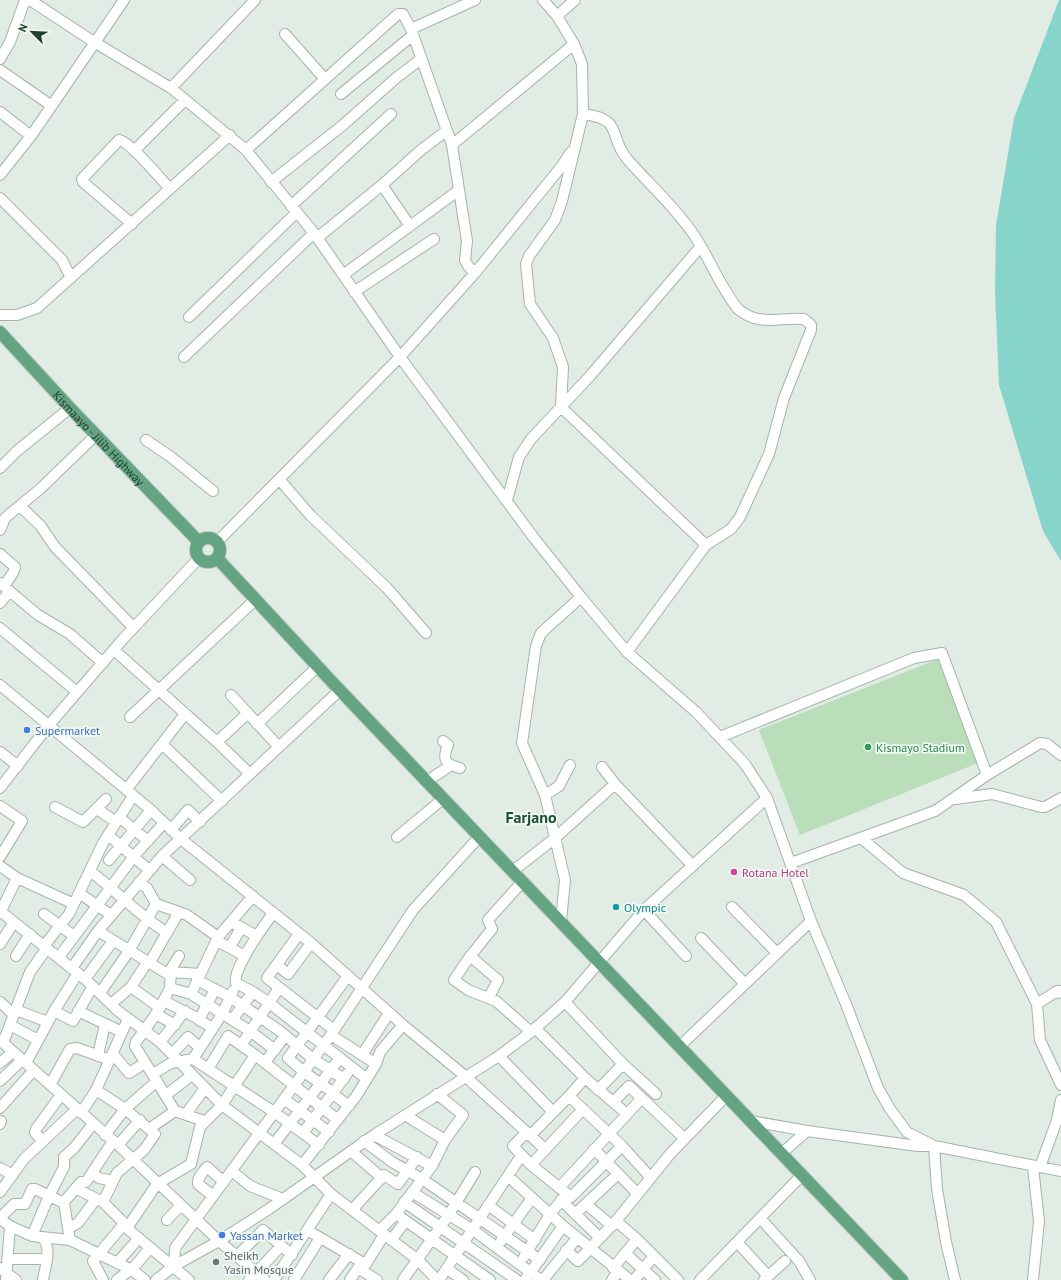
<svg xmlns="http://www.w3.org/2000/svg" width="1061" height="1280" viewBox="0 0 1061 1280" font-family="'PT Sans',sans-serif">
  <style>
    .green { fill: #b9deb9 }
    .water { fill: #87d4cb }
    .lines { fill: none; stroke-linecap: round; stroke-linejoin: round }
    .minor-casing { stroke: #a4b4aa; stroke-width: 12 }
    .major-casing { stroke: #c1c9c4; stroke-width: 14 }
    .minor { stroke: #fff; stroke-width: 10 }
    .major { stroke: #64a482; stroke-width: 12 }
    .shop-dot { fill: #3f7fe0; stroke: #f2f9f3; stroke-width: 1.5 }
    .leisure-dot { fill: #2e9e5b; stroke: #f2f9f3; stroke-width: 1.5 }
    .hotel-dot { fill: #d1479c; stroke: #f2f9f3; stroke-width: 1.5 }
    .culture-dot { fill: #0f9aa8; stroke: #f2f9f3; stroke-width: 1.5 }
    .worship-dot { fill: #6b7280; stroke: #f2f9f3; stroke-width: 1.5 }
    .labels { text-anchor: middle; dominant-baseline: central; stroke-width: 3.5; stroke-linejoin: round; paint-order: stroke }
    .street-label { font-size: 12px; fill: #213e2e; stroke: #f2f9f3 }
    .shop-label { font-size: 12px; fill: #366cbe; stroke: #f2f9f3; text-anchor: start }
    .leisure-label { font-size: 12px; fill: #27864d; stroke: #f2f9f3; text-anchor: start }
    .hotel-label { font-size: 12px; fill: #b23c85; stroke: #f2f9f3; text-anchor: start }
    .culture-label { font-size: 12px; fill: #0d838f; stroke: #f2f9f3; text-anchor: start }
    .worship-label { font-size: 12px; fill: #5b616d; stroke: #f2f9f3; text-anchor: start }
    .district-label { font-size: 16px; font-weight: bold; fill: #1c5135; stroke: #f2f9f3 }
  </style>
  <rect width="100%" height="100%" fill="#e1ece4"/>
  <path class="green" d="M938 659 978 763 800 835 759 730Z"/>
  <path class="water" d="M1059 0H1061V561L1043 531 999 385 995 292 996 225 1014 118Z"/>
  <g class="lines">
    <defs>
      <path id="minor" d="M30 0 94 42 171 88 246 150 314 233 400 357 534 538 581 597 627 652 696 712 745 764 767 798 811 921 846 1004 878 1088 890 1109 907 1132 934 1146 1061 1171
        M543 0 557 16 574 44 582 64 583 114 562 201 555 220 529 256 526 264 530 304 553 338 563 367 561 407 706 545
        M557 16 575 0
        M411 29 475 0
        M285 34 324 78
        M0 59 10 42 25 0
        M0 70 52 106
        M171 88 255 0
        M341 94 413 35
        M0 112 31 136
        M583 114C625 119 607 136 628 160 650 185 675 207 694 235 710 259 720 287 738 309 759 327 779 317 804 319L811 325V330L784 398 769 454 740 517 731 529 706 545 627 652
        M452 145 574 44
        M246 150 398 14H403L411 29 452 145 467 241 465 260 468 266 475 273
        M134 151 185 100
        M0 175 31 136 124 0
        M271 182 343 125 396 78 421 59
        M382 185 410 226
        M0 198 62 260 71 278
        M291 206 391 114
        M132 224 83 182 82 179 119 140C129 141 161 179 170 189
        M317 238 382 185 421 150 446 131
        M343 275 459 190
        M354 292 434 239
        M0 315H17L37 308 230 135
        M189 317 296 213
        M184 357 314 233
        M146 440 171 457 213 491
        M0 468 17 451 70 408
        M279 479 310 515 387 588 426 633
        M507 500 519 457 531 439 590 376 701 246
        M20 506 40 525 55 547 133 627
        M0 530 5 518 40 489 96 435
        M217 542 400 357 475 273 561 167 571 152
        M0 554 15 567 13 573 4 586
        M0 583 38 615 70 634 103 663
        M0 603 10 591
        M0 628 77 692
        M114 650 217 742 250 774
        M0 685 151 810 181 839 311 943 403 1025 465 1076 545 1149
        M231 695 279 747
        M130 717 255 600
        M257 724 317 667
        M720 737 914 658 942 653 987 775
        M443 741 448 745C442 760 445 764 460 768
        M217 742 248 713
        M162 744 222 801
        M0 752 18 766
        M602 767 615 784 693 866
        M427 781 450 766
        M0 788 49 725 123 639 199 558
        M126 790 185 714
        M545 795 559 786 570 765
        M955 799 992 794 1041 807H1045L1061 798
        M0 806 22 821 0 857
        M55 807 83 822 106 799
        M97 809 116 822
        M119 817 148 841
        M171 830 188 810 200 822
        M108 835 149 870
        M397 837 444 798
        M861 838 903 873 964 895 996 922 1037 1004 1040 1040 1061 1085
        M162 856 190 880
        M109 860 151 810
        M791 863 935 811 987 775 1040 743 1047 744 1061 755
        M0 866 17 878 74 904
        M90 871C116 891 139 915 167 933
        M513 871 555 838 615 784
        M523 881 488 920 492 929 468 959 454 980 468 990 496 1001 531 1032
        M139 882 147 888 156 904 187 915 218 937
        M79 893 111 915
        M732 907 777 953
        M644 910 686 956
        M0 911 85 979 118 1011 160 1042 222 1105 302 1165 331 1194 418 1260 437 1280
        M0 913 17 878
        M44 914 74 936
        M561 921 565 880 545 795 522 743 536 646 541 633 581 597
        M231 922 257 936 273 913
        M98 931 171 976
        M299 934 267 978 334 1030
        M257 936C251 945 233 973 236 983L253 992 268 1002 367 1079
        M701 938 745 984
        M217 941 245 956
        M0 944 14 922
        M44 946 69 914 103 843 133 796
        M230 947 241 928
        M16 956 30 934
        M179 956 171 969 170 988 166 996 156 1014 136 1042 135 1046 175 1111 204 1121
        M470 956 498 980 489 997
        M59 957 134 856 164 823
        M150 962 179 912
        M277 965 288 974 311 943
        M72 968 98 931 162 856 340 690
        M171 972 200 974
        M85 979 113 941
        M197 980 230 997 233 991
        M131 987 160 1008
        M170 988 191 994 250 1031 275 1050
        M100 993 129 951 156 904
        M191 994 218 937 253 896
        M164 1001 199 1019
        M0 1002 14 1015
        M565 1002 623 1064
        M111 1004 131 987 148 961
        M1037 1004 1057 991 1058 993 1061 991
        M16 1010 48 1022
        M54 1011 73 1021 93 986
        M78 1011 122 1032
        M156 1014 175 1025
        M232 1020 253 992
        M10 1025 38 1040
        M213 1028 199 1020 215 989
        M535 1028 585 1078 627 1114
        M331 1035 376 1064
        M0 1040 118 1145 219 1241 265 1280
        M160 1042 185 1011
        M3 1043 30 972 47 948
        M242 1044 279 988
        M679 1047 811 921
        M113 1054 129 1073 145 1063
        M172 1054 188 1037 199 1047
        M98 1055 105 1024
        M362 1055 389 1013
        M499 1056 553 1112
        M193 1059 222 1014 230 997 280 1031 313 1059 344 1079
        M265 1062 285 1036
        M0 1063 13 1052
        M26 1063 54 1011 78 973
        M208 1069 228 1036 255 1055
        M153 1074 171 1063 193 1059 274 1112 319 1145
        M0 1081 22 1060
        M50 1085 70 1049 77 1048 110 1060
        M96 1090 125 1109 155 1134 144 1150 117 1173 103 1202
        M598 1090 623 1064 656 1094
        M334 1093 304 1072 288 1058 348 976
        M333 1094 349 1106
        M166 1095 192 1075
        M569 1096 585 1078
        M284 1099 329 1132
        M614 1101 629 1086 684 1138
        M0 1108 33 1071
        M81 1113 96 1090 128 1019
        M186 1114 205 1088
        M405 1115 445 1140
        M751 1121 807 1131 918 1146H934L937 1189 946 1242 955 1280
        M0 1124 1 1121
        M149 1129 175 1111
        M303 1133 347 1074
        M526 1133 513 1146 531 1165 583 1109
        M105 1135 125 1109 157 1081
        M374 1135 432 1166
        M530 1136 569 1096 622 1146 651 1178
        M43 1141 35 1133 36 1129 61 1095
        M364 1141 392 1162 422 1179 540 1260
        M274 1144 340 1058
        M118 1145 140 1120
        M594 1149 638 1194
        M351 1151 382 1178
        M782 1153 807 1131
        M302 1165 357 1095 376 1064 380 1052 403 1025
        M531 1165 571 1197 622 1146
        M1040 1167 1057 1120 1061 1100
        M0 1168 13 1175
        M232 1171 250 1186 283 1199
        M92 1173 99 1178 113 1181
        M508 1176 563 1226 630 1280
        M559 1188 641 1099
        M77 1189 103 1202 124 1223V1226
        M0 1192 24 1159 77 1109
        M412 1192 473 1230 541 1280
        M213 1196 198 1184C197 1178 203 1172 207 1167L224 1182
        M561 1200 600 1238
        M64 1202 81 1182H86L113 1141
        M404 1202 517 1280
        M586 1204 612 1226
        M488 1205 535 1240
        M352 1210 384 1175 398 1184 417 1157
        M396 1214 490 1280
        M575 1214 618 1174
        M0 1218 14 1204H25L32 1189H35L64 1203 70 1240
        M760 1218 799 1261 810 1280
        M0 1219 10 1226 32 1236 70 1240 132 1270 145 1280
        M167 1220 181 1205
        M616 1221 637 1239 678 1280
        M69 1228 78 1223 96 1199
        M127 1228 157 1184 191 1164 200 1127 222 1105 255 1055 338 1120
        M307 1230 365 1264
        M379 1231 396 1214 432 1166 445 1140 463 1115 437 1094
        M32 1236 49 1196 64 1167V1157L74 1148 93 1124
        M391 1240 406 1221
        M501 1241 532 1198
        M737 1242 768 1276
        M566 1250 578 1261 616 1221 670 1154 726 1096
        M625 1253 655 1280
        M237 1256 263 1230 292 1255
        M524 1257 550 1214 566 1195
        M7 1259H47
        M117 1263 139 1238
        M174 1266 175 1248 331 1035 413 910 480 836
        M0 1268 16 1280
        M613 1268 637 1239
        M447 1269 463 1280
        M362 1270 384 1235
        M6 1280 10 1226
        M43 1280C45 1267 52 1250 43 1238
        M103 1280 93 1261 123 1225 189 1280
        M117 1280 134 1267 150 1248
        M156 1280 174 1266 219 1241 269 1209 374 1135 499 1056 531 1032 565 1002 644 910 767 798
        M249 1280 281 1246
        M274 1280 331 1194
        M294 1280 320 1238
        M329 1280 349 1254
        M350 1280 358 1268 377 1280
        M403 1280 448 1216 475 1172
        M439 1280 521 1156
        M525 1280 563 1226
        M543 1280 577 1238
        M612 1280 618 1271
        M634 1280 654 1256
        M700 1280 802 1175
        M764 1280 785 1261
        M1033 1280 1039 1221 1033 1167"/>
      <g id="major">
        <path id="s1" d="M0 332 70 408 199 542"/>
        <circle cx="208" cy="550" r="12"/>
        <path d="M217 558 333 683 902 1280"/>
      </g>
    </defs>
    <use href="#minor" class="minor-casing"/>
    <use href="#major" class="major-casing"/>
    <use href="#minor" class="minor"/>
    <use href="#major" class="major"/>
  </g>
  <g class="shop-dot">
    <circle cx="27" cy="730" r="4"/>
    <circle cx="222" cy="1235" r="4"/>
  </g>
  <circle class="leisure-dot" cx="868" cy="747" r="4"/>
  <circle class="hotel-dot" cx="734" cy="872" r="4"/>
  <circle class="culture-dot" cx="616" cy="907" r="4"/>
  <circle class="worship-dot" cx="216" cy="1262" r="4"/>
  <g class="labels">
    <g class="street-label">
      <text stroke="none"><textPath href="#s1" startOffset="145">Kismaayo - Jilib Highway</textPath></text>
    </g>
    <g class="shop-label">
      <text x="35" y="730">Supermarket</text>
      <text x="230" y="1235">Yassan Market</text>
    </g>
    <g class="leisure-label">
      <text x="876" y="747">Kismayo Stadium</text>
    </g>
    <g class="hotel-label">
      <text x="742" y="872">Rotana Hotel</text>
    </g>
    <g class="culture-label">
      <text x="624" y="907">Olympic</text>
    </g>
    <g class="worship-label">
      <text x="224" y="1255">Sheikh<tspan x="224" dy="14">Yasin Mosque</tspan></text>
    </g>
    <g class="district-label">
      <text x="531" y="817">Farjano</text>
    </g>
  </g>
  <g transform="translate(32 32) rotate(294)" stroke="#f2f9f3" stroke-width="3" paint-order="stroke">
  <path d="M0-3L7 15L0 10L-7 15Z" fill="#213e2e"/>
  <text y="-6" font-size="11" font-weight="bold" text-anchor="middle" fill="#213e2e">N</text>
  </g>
</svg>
